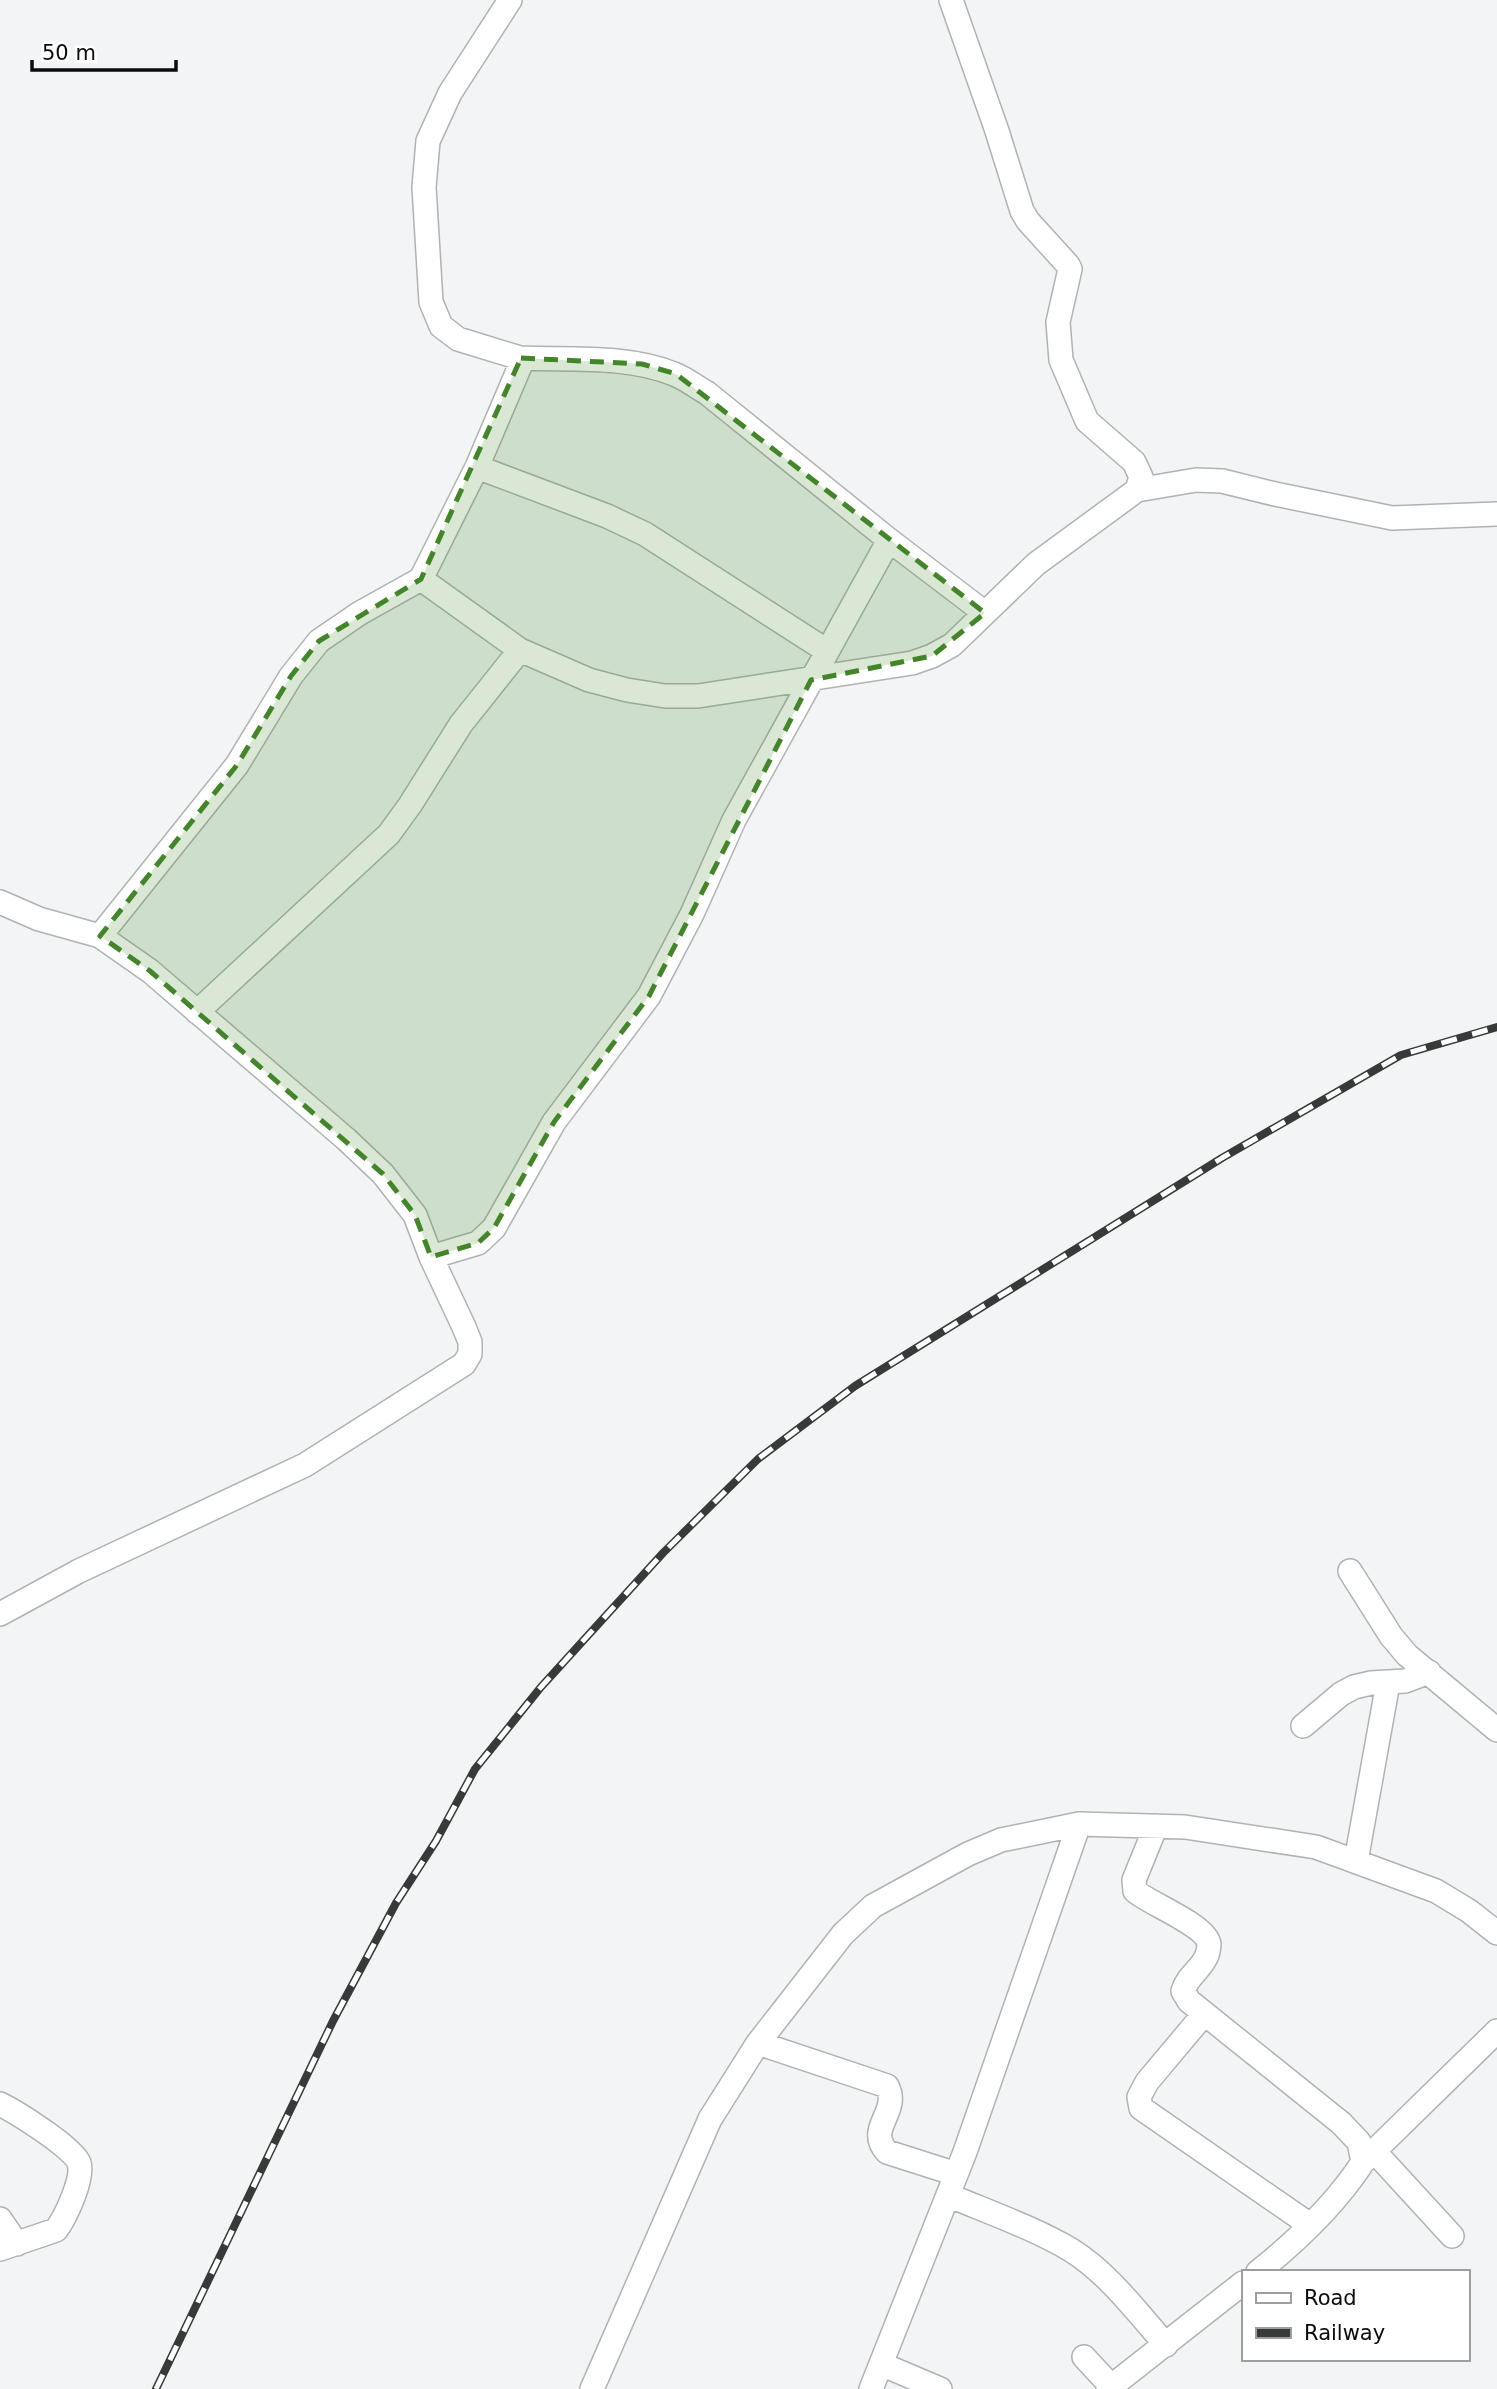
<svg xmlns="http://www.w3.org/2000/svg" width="1497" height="2389" viewBox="0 0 1497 2389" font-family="'DejaVu Sans',sans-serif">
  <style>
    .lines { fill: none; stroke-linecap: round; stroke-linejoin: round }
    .street-casing { stroke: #b0b2b3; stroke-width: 26 }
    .street { stroke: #fff; stroke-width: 23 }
    .rail-casing { stroke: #383a3a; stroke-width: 8 }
    .rail { stroke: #fff; stroke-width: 5; stroke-dasharray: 16; stroke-linecap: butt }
    .marked { fill: #43862a; fill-opacity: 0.2; stroke: #43862a; stroke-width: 5; stroke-dasharray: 14 9; stroke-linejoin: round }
  </style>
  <rect width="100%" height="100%" fill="#f2f4f6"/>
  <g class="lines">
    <defs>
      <path id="street" d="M521 358C571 360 627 355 674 374 685 378 696 387 707 393L889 540 985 613
        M477 467 607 516 645 534 827 651
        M1137 490 1196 480 1222 481 1275 494 1392 518 1497 514
        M421 579 520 650 589 680 627 690 665 696H698L912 663 932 656 952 645 1036 564 1137 490 1141 477 1134 462 1087 421 1061 360 1058 322 1070 269 1068 265 1028 221 1022 211 997 131 951 0
        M0 902 39 919 100 936 237 765 291 676 319 641 360 613 421 579 477 467 523 359 458 339 441 326 431 302 424 187 428 141 450 93 510 0
        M197 1012 389 834 410 805 461 724 520 650
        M431 1257 478 1243 494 1228 554 1122 649 996 692 914 734 820 889 540
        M1350 1571 1391 1636 1407 1655 1497 1730
        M0 1614 79 1571 305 1465 464 1364 470 1354V1342L464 1327 431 1257 415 1215 383 1174 346 1139 150 971 100 936
        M1303 1726 1341 1694 1354 1687 1371 1683 1405 1681 1429 1672
        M1156 1826 1134 1880 1135 1891C1150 1904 1206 1925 1209 1944 1209 1946 1208 1953 1207 1955 1202 1969 1187 1976 1183 1991L1189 2001 1341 2123 1359 2142 1363 2162C1335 2205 1298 2240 1258 2272
        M1356 1861 1388 1683
        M1204 2014 1147 2082 1139 2097 1141 2108 1310 2225
        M758 2043 887 2086C901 2112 865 2128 887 2152L956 2174
        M0 2104C16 2112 74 2148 79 2163 84 2179 65 2218 56 2230L0 2249
        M1374 2151 1452 2236
        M1363 2162 1497 2031
        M948 2195C988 2212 1034 2228 1071 2250 1108 2273 1137 2312 1166 2345
        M0 2219 17 2244
        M1084 2357 1111 2386
        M881 2364 940 2389
        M592 2389 710 2119 758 2043 843 1934 873 1906 968 1854 1001 1840 1079 1824 1185 1827 1316 1847 1436 1891 1469 1911 1497 1933
        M871 2389 965 2152 1079 1824
        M1108 2389 1243 2283"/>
    </defs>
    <use href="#street" class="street-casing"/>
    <use href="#street" class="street"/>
    <defs>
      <path id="rail" d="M156 2389 333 2021 396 1903 436 1841 475 1769 541 1687 663 1553 758 1459 855 1386 1222 1158 1401 1055 1497 1027"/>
    </defs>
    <use href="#rail" class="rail-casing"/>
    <use href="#rail" class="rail"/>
  </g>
  <path class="marked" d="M521 358 642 364 676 374 985 613 932 656 811 680 649 996 554 1122 494 1228 478 1243 431 1257 415 1215 383 1174 150 971 100 936 237 765 291 676 319 641 421 579Z"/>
  <rect x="1242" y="2270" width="228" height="91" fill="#ffffff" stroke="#9d9e9e" stroke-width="2"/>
  <rect x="1256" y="2293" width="35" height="10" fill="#ffffff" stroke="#9d9e9e" stroke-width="2"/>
  <text x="1304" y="2305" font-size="21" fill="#0b0c0c">Road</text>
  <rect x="1256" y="2328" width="35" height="10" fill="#383a3a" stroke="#9d9e9e" stroke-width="2"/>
  <text x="1304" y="2340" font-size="21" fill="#0b0c0c">Railway</text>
  <path d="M32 60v10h144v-10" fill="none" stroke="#0b0c0c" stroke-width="3.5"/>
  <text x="42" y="60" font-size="21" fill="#0b0c0c" stroke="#ffffff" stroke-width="5" paint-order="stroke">50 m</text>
</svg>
